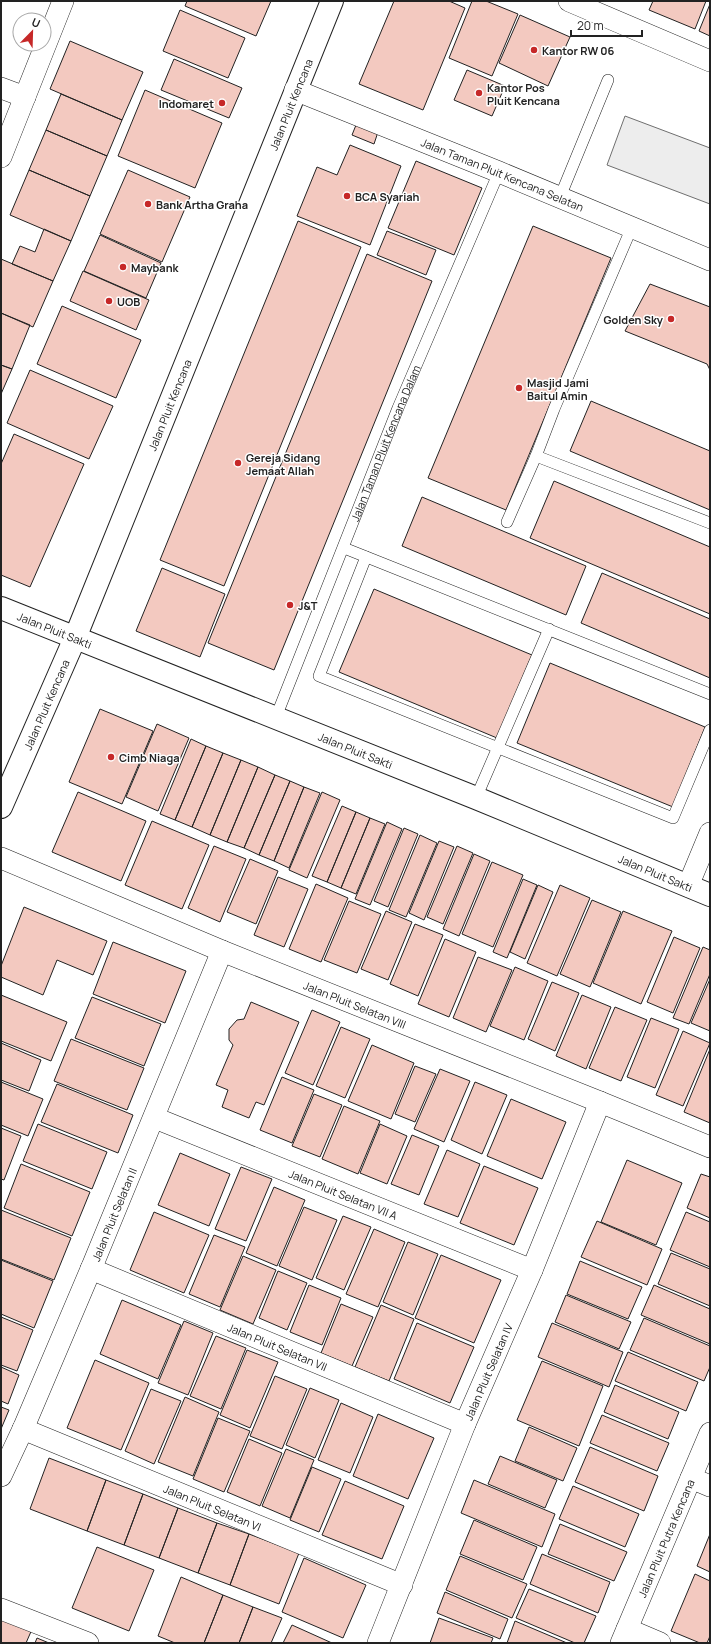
<svg xmlns="http://www.w3.org/2000/svg" width="711" height="1644" viewBox="0 0 711 1644" font-family="Manrope,sans-serif">
  <style>
    .parking { fill: #ededed; stroke: #6f6f6f }
    .building { fill: #f3c9c0; stroke: #222 }
    .lines { fill: none; stroke-linecap: round; stroke-linejoin: round }
    .service-casing { stroke: #222; stroke-width: 12 }
    .minor-casing { stroke: #222; stroke-width: 22 }
    .tertiary-casing { stroke: #222; stroke-width: 24 }
    .service { stroke: #fff; stroke-width: 11 }
    .minor { stroke: #fff; stroke-width: 21 }
    .tertiary { stroke: #fff; stroke-width: 22 }
    .poi-dot { fill: #c62828; stroke: #fff; stroke-width: 1.5 }
    .labels { text-anchor: middle; dominant-baseline: central; stroke-width: 3; stroke-linejoin: round; paint-order: stroke }
    .poi-label { font-size: 11px; font-weight: bold; fill: #222; stroke: #fff; text-anchor: start }
    .street-label { font-size: 11px; fill: #222; stroke: #fff }
  </style>
  <rect width="100%" height="100%" fill="#fff"/>
  <path class="parking" d="M625 116 710 148V204L607 165Z"/>
  <path class="building" d="M187 1H271L256 36 185 6Z
    M394 1H449L465 8 423 110 359 84Z
    M472 1H486L518 14 492 76 449 58Z
    M653 1H706L695 29 649 10Z
    M710 4V36L699 31Z
    M180 10 245 38 228 78 163 51Z
    M520 15 570 37 548 86 499 63Z
    M70 41 143 72 122 120 50 89Z
    M174 59 242 88 229 118 161 90Z
    M467 70 505 86 492 116 454 100Z
    M145 90 222 123 195 188 118 156Z
    M61 94 122 120 107 156 46 130Z
    M358 120 379 129 374 144 352 135Z
    M46 130 107 156 90 196 29 170Z
    M350 145 401 166 370 245 297 216 317 167 337 175Z
    M416 161 482 188 454 255 388 228Z
    M29 170 90 196 71 241 10 215Z
    M128 170 190 197 162 262 100 234Z
    M298 221 361 247 224 586 160 560Z
    M533 226 611 258 506 510 428 478Z
    M44 229 71 241 53 281 12 264 20 246 35 252Z
    M387 231 436 250 426 275 377 255Z
    M100 235 161 263 146 298 84 271Z
    M367 254 432 281 274 670 208 643Z
    M1 259 53 281 33 327 1 313Z
    M83 271 149 300 136 330 70 301Z
    M650 284 710 307V370L707 364 625 331Z
    M62 306 141 340 116 398 37 364Z
    M1 313 30 325 12 369 1 365Z
    M1 365 12 369 1 394Z
    M30 370 113 406 89 459 7 423Z
    M591 401 710 451V510L570 451Z
    M14 434 84 464 30 587 1 575V464Z
    M554 481 710 547V614L530 538Z
    M422 497 586 566 566 615 402 546Z
    M162 568 225 594 200 657 136 631Z
    M602 573 710 619V678L581 623Z
    M374 589 532 655 497 738 339 672Z
    M550 663 705 727 673 807 517 743Z
    M100 709 153 731 122 804 69 782Z
    M157 724 189 738 158 811 126 797Z
    M191 739 206 746 175 820 160 814Z
    M206 746 223 753 192 827 175 820Z
    M223 753 241 760 210 835 192 827Z
    M241 760 258 767 227 842 210 835Z
    M258 767 275 775 244 848 227 842Z
    M275 775 290 781 259 855 244 848Z
    M290 781 304 787 274 861 259 855Z
    M304 787 320 793 289 868 274 861Z
    M78 792 146 821 121 881 52 852Z
    M322 792 340 800 307 878 289 870Z
    M342 806 356 812 327 882 312 876Z
    M356 812 370 818 341 888 327 882Z
    M370 818 385 824 356 894 341 888Z
    M152 821 209 845 182 909 125 885Z
    M387 822 402 829 370 905 355 899Z
    M404 828 418 834 388 907 374 901Z
    M420 835 437 843 406 917 389 910Z
    M439 841 454 847 424 920 409 913Z
    M214 846 246 859 220 922 188 908Z
    M457 846 473 853 443 924 427 917Z
    M474 854 490 861 459 936 443 929Z
    M250 859 278 871 256 924 227 912Z
    M492 862 523 875 493 947 462 934Z
    M278 877 308 889 284 947 254 935Z
    M523 879 537 885 507 958 493 952Z
    M316 884 348 898 321 962 289 949Z
    M538 885 553 892 525 959 510 952Z
    M560 885 590 898 557 976 527 963Z
    M592 900 621 912 590 987 560 974Z
    M349 901 381 914 357 973 324 960Z
    M24 907 107 941 93 975 57 960 43 995 1 977V966Z
    M386 911 412 922 388 980 361 969Z
    M623 911 672 931 641 1004 593 983Z
    M415 924 443 935 418 996 390 984Z
    M674 937 700 948 673 1013 647 1002Z
    M445 939 476 952 449 1017 418 1004Z
    M113 942 186 971 165 1023 93 994Z
    M703 947 710 950V974L689 1024 673 1018Z
    M478 957 512 970 486 1032 453 1018Z
    M515 967 548 981 524 1040 490 1026Z
    M710 979V1031L691 1023Z
    M552 982 579 993 555 1051 528 1039Z
    M1 995 67 1022 51 1061 1 1041Z
    M582 995 611 1007 586 1069 556 1056Z
    M92 997 161 1024 144 1066 75 1038Z
    M251 1002 299 1022 264 1105 256 1102 249 1118 222 1107 228 1090 216 1085 233 1045 229 1040V1029L237 1020 244 1019Z
    M615 1007 647 1020 621 1081 589 1068Z
    M312 1010 340 1022 313 1085 285 1073Z
    M651 1018 679 1029 655 1088 627 1077Z
    M341 1027 370 1039 345 1098 316 1086Z
    M683 1031 710 1043 683 1106 656 1095Z
    M71 1039 144 1068 127 1110 54 1081Z
    M1 1043 41 1060 29 1091 1 1080Z
    M372 1045 414 1063 391 1119 348 1101Z
    M710 1049V1123L684 1112Z
    M415 1066 436 1074 415 1122 395 1114Z
    M440 1069 470 1081 444 1142 414 1129Z
    M282 1077 314 1090 292 1143 260 1130Z
    M1 1082 43 1099 28 1136 1 1125Z
    M475 1082 507 1095 482 1154 451 1140Z
    M57 1084 133 1115 118 1153 41 1122Z
    M314 1094 342 1105 320 1157 292 1146Z
    M511 1099 566 1122 542 1179 487 1156Z
    M344 1106 380 1121 358 1174 322 1159Z
    M38 1124 107 1152 92 1189 23 1161Z
    M380 1124 407 1136 387 1184 360 1173Z
    M1 1128 21 1136 4 1180 1 1179Z
    M412 1135 439 1146 419 1195 391 1184Z
    M447 1150 480 1164 458 1217 424 1204Z
    M180 1153 230 1174 209 1226 158 1205Z
    M627 1160 682 1183 656 1245 601 1222Z
    M21 1164 90 1192 72 1236 4 1208Z
    M484 1166 538 1188 514 1245 460 1223Z
    M241 1167 272 1179 246 1241 215 1229Z
    M701 1174 710 1177V1218L687 1208Z
    M274 1187 305 1200 277 1266 246 1253Z
    M304 1207 337 1220 312 1280 279 1266Z
    M1 1210 71 1238 54 1280 1 1259Z
    M154 1212 209 1235 184 1293 130 1270Z
    M686 1212 710 1222V1267L670 1250Z
    M343 1216 371 1227 344 1290 316 1278Z
    M597 1221 662 1249 647 1285 581 1257Z
    M374 1229 405 1242 378 1307 346 1294Z
    M214 1235 245 1247 220 1307 189 1294Z
    M408 1242 438 1254 413 1315 383 1302Z
    M671 1253 710 1269V1306L658 1284Z
    M441 1255 501 1280 474 1343 415 1318Z
    M243 1256 276 1270 253 1324 220 1310Z
    M1 1260 53 1281 34 1328 1 1314Z
    M580 1261 642 1287 628 1319 567 1294Z
    M278 1271 307 1283 287 1330 259 1318Z
    M309 1285 341 1298 322 1345 290 1332Z
    M654 1285 710 1309V1344L641 1315Z
    M566 1295 631 1322 619 1349 555 1322Z
    M122 1300 181 1325 158 1379 100 1354Z
    M341 1304 373 1317 352 1366 321 1353Z
    M381 1305 414 1319 389 1381 355 1367Z
    M1 1317 33 1330 17 1371 1 1365Z
    M644 1318 710 1346V1367L704 1381 630 1350Z
    M184 1321 213 1333 188 1395 158 1383Z
    M417 1323 474 1347 450 1403 394 1379Z
    M552 1323 623 1352 609 1387 538 1357Z
    M216 1336 246 1348 221 1409 190 1396Z
    M247 1350 278 1362 250 1428 220 1415Z
    M628 1352 698 1382 686 1411 615 1381Z
    M95 1360 149 1383 121 1450 67 1428Z
    M542 1361 603 1386 579 1446 517 1420Z
    M1 1367 19 1375 8 1404 1 1401Z
    M275 1376 307 1389 282 1449 250 1436Z
    M615 1385 679 1412 668 1439 604 1412Z
    M310 1388 339 1400 315 1458 286 1445Z
    M151 1389 181 1401 154 1464 125 1451Z
    M185 1397 219 1412 193 1476 158 1462Z
    M341 1403 373 1417 350 1473 318 1460Z
    M1 1407 9 1410 1 1429Z
    M378 1414 434 1438 408 1499 353 1476Z
    M602 1415 669 1443 657 1471 590 1443Z
    M218 1418 250 1431 224 1492 193 1479Z
    M529 1427 577 1448 563 1481 515 1461Z
    M249 1439 282 1453 260 1506 227 1492Z
    M590 1447 658 1476 644 1511 575 1482Z
    M286 1449 314 1460 290 1518 262 1506Z
    M500 1456 557 1480 545 1508 488 1484Z
    M49 1458 106 1480 87 1531 30 1509Z
    M312 1467 341 1479 319 1532 290 1520Z
    M106 1480 143 1494 124 1545 87 1531Z
    M474 1480 555 1514 542 1547 461 1513Z
    M345 1481 404 1506 382 1559 322 1535Z
    M573 1486 639 1514 625 1547 559 1519Z
    M143 1494 178 1508 159 1558 124 1545Z
    M178 1508 217 1523 198 1573 159 1558Z
    M474 1520 537 1547 523 1580 460 1554Z
    M217 1523 249 1534 230 1585 198 1573Z
    M560 1524 627 1552 614 1581 548 1554Z
    M249 1534 299 1553 279 1604 230 1585Z
    M710 1534V1572L697 1566Z
    M97 1547 154 1570 129 1631 72 1608Z
    M542 1554 610 1582 598 1613 530 1584Z
    M460 1556 527 1584 512 1618 446 1590Z
    M304 1558 366 1585 343 1638 282 1612Z
    M695 1574 710 1581V1636L707 1643H700L671 1631Z
    M181 1577 223 1595 204 1643H175L158 1636Z
    M529 1589 596 1616 584 1643H575L516 1618Z
    M445 1592 508 1619 500 1639 437 1613Z
    M223 1595 253 1607 239 1643H204Z
    M253 1607 282 1618 271 1643H239Z
    M1 1613 33 1627 26 1643H1Z
    M439 1618 493 1638 491 1643H430Z
    M515 1621 567 1643H507Z
    M292 1625 332 1643H283Z
    M37 1638 49 1643H35Z"/>
  <g class="lines">
    <defs>
      <g id="service">
        <path d="M560 197 608 80"/>
        <path d="M632 227 554 409 536 456 710 523"/>
        <path d="M507 522 536 456"/>
        <path d="M344 548 710 694"/>
        <path d="M366 557 319 676 673 818 710 730"/>
        <path id="s1" d="M276 717 398 408 499 172"/>
        <path d="M476 798 549 629"/>
      </g>
      <g id="minor">
        <path d="M569 1 710 61"/>
        <path d="M1 88 25 97"/>
        <path id="s2" d="M295 90 499 172 710 260"/>
        <path d="M1 157 63 1"/>
        <path id="s3" d="M1 858 222 951 600 1102 710 1147"/>
        <path d="M688 886 710 833"/>
        <path id="s4" d="M155 1118 532 1270"/>
        <path id="s5" d="M91 1269 465 1424"/>
        <path id="s6" d="M23 1429 402 1585"/>
        <path id="s7" d="M1 1476 23 1429 91 1269 222 951"/>
        <path d="M691 1478 710 1486"/>
        <path d="M1 1609 88 1643"/>
        <path d="M627 1629 660 1643"/>
        <path id="s8" d="M378 1643 465 1424 532 1270 600 1102"/>
        <path id="s9" d="M621 1643 710 1433"/>
      </g>
      <g id="tertiary">
        <path id="s10" d="M1 608 476 798 710 895"/>
        <path id="s11" d="M1 807 75 638 332 1"/>
      </g>
    </defs>
    <use href="#service" class="service-casing"/>
    <use href="#minor" class="minor-casing"/>
    <use href="#tertiary" class="tertiary-casing"/>
    <use href="#service" class="service"/>
    <use href="#minor" class="minor"/>
    <use href="#tertiary" class="tertiary"/>
  </g>
  <g class="poi-dot">
    <circle cx="534" cy="50" r="4"/>
    <circle cx="479" cy="93" r="4"/>
    <circle cx="222" cy="103" r="4"/>
    <circle cx="347" cy="196" r="4"/>
    <circle cx="148" cy="204" r="4"/>
    <circle cx="123" cy="267" r="4"/>
    <circle cx="109" cy="301" r="4"/>
    <circle cx="671" cy="319" r="4"/>
    <circle cx="519" cy="388" r="4"/>
    <circle cx="238" cy="463" r="4"/>
    <circle cx="290" cy="605" r="4"/>
    <circle cx="111" cy="757" r="4"/>
  </g>
  <g class="labels">
    <g class="poi-label">
      <text x="542" y="50">Kantor RW 06</text>
      <text x="487" y="87">Kantor Pos<tspan x="487" dy="13">Pluit Kencana</tspan></text>
      <text x="214" y="103" text-anchor="end">Indomaret</text>
      <text x="355" y="196">BCA Syariah</text>
      <text x="156" y="204">Bank Artha Graha</text>
      <text x="131" y="267">Maybank</text>
      <text x="117" y="301">UOB</text>
      <text x="663" y="319" text-anchor="end">Golden Sky</text>
      <text x="527" y="382">Masjid Jami<tspan x="527" dy="13">Baitul Amin</tspan></text>
      <text x="246" y="457">Gereja Sidang<tspan x="246" dy="13">Jemaat Allah</tspan></text>
      <text x="298" y="605">J&amp;T</text>
      <text x="119" y="757">Cimb Niaga</text>
    </g>
    <g class="street-label">
      <text stroke="none"><textPath href="#s11" startOffset="760">Jalan Pluit Kencana</textPath></text>
      <text stroke="none"><textPath href="#s2" startOffset="224">Jalan Taman Pluit Kencana Selatan</textPath></text>
      <text stroke="none"><textPath href="#s11" startOffset="436">Jalan Pluit Kencana</textPath></text>
      <text stroke="none"><textPath href="#s1" startOffset="295">Jalan Taman Pluit Kencana Dalam</textPath></text>
      <text stroke="none"><textPath href="#s10" startOffset="58">Jalan Pluit Sakti</textPath></text>
      <text stroke="none"><textPath href="#s11" startOffset="112">Jalan Pluit Kencana</textPath></text>
      <text stroke="none"><textPath href="#s10" startOffset="382">Jalan Pluit Sakti</textPath></text>
      <text stroke="none"><textPath href="#s10" startOffset="706">Jalan Pluit Sakti</textPath></text>
      <text stroke="none"><textPath href="#s3" startOffset="383">Jalan Pluit Selatan VIII</textPath></text>
      <text stroke="none"><textPath href="#s4" startOffset="203">Jalan Pluit Selatan VII A</textPath></text>
      <text stroke="none"><textPath href="#s7" startOffset="285">Jalan Pluit Selatan II</textPath></text>
      <text stroke="none"><textPath href="#s5" startOffset="202">Jalan Pluit Selatan VII</textPath></text>
      <text stroke="none"><textPath href="#s8" startOffset="293">Jalan Pluit Selatan IV</textPath></text>
      <text stroke="none"><textPath href="#s6" startOffset="205">Jalan Pluit Selatan VI</textPath></text>
      <text stroke="none"><textPath href="#s9" startOffset="114">Jalan Pluit Putra Kencana</textPath></text>
    </g>
  </g>
  <rect width="711" height="1644" fill="none" stroke="#222222" stroke-width="4"/>
  <g transform="translate(32 32) rotate(23)"><circle r="19" fill="#ffffff" stroke="#a7a7a7"/>
  <path d="M0-3L7 15L0 10L-7 15Z" fill="#c62828"/>
  <text y="-6" font-size="11" font-weight="bold" text-anchor="middle" fill="#222222">U</text>
  </g>
  <path d="M571 30v6h71v-6" fill="none" stroke="#222222" stroke-width="2"/>
  <text x="577" y="30" font-size="12" fill="#222222" stroke="#ffffff" stroke-width="3" paint-order="stroke">20 m</text>
</svg>
